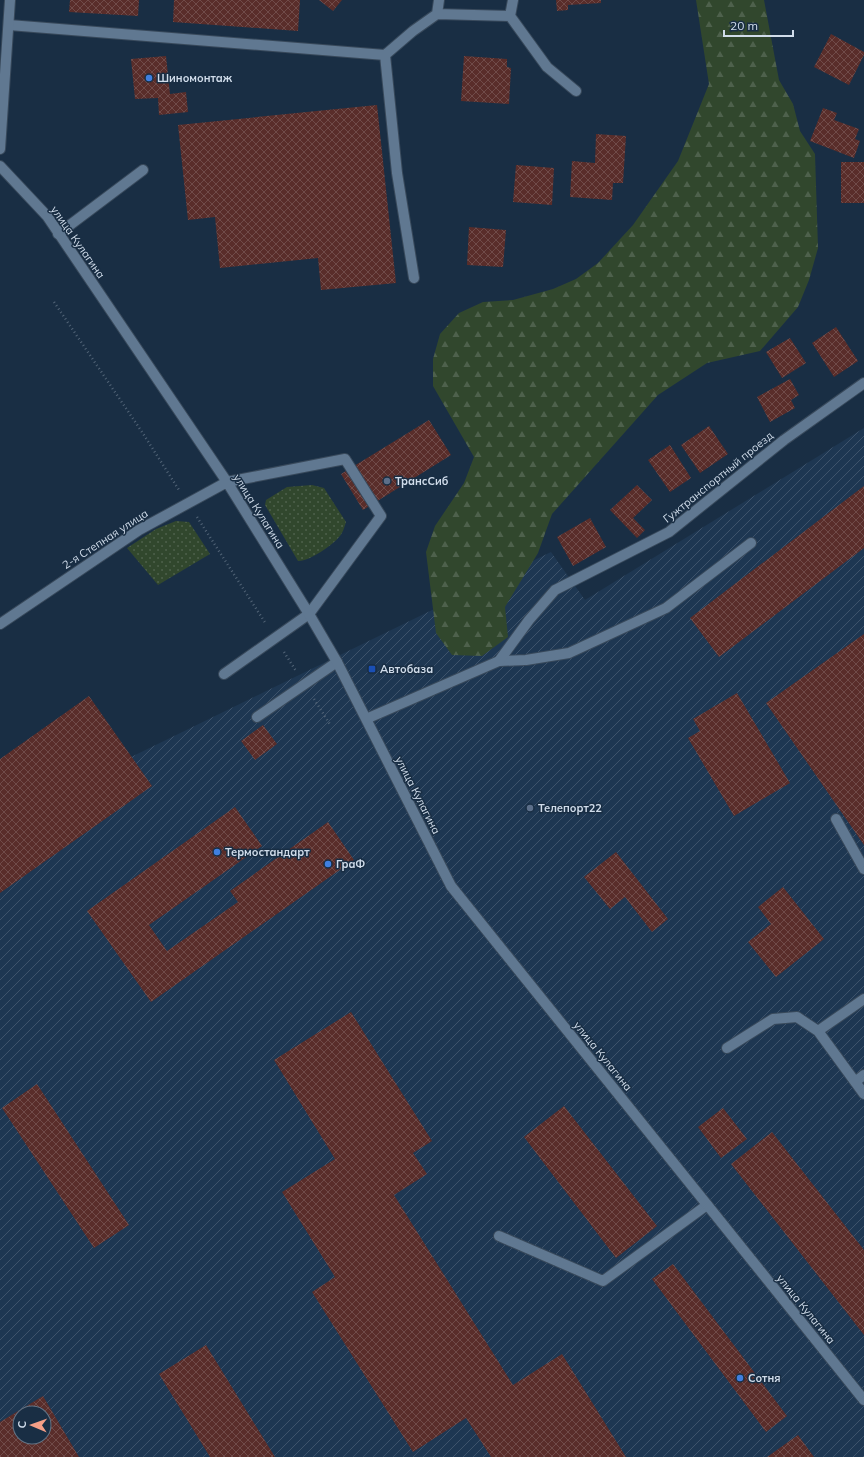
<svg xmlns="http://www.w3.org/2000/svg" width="864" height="1457" viewBox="0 0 864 1457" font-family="Mulish,sans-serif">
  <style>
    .industrial { fill: url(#industrial-furrows); fill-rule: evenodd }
    .grass { fill: url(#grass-dots) }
    .forest { fill: url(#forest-firs) }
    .building { fill: url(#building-cross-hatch); fill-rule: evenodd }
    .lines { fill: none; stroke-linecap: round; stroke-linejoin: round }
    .service-casing { stroke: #38495b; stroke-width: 12 }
    .minor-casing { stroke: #38495b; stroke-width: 12 }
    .path { stroke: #526477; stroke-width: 2.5; stroke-dasharray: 1 3; stroke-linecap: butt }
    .service { stroke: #607891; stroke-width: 10 }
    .minor { stroke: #607891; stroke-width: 10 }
    .shop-dot { fill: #3f7fe0; stroke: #192e44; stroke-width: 1.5 }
    .service-dot { fill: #5c6f8a; stroke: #192e44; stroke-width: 1.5 }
    .transit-dot { fill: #1a4fb4; stroke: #192e44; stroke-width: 1.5 }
    .labels { text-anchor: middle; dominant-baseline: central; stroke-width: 3; stroke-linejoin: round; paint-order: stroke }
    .poi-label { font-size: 11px; font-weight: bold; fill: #d0dcea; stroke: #192e44; text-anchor: start }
    .street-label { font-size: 11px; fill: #d0dcea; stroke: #192e44 }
  </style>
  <defs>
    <pattern id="industrial-furrows" width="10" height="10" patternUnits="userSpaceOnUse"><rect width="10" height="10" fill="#1e3752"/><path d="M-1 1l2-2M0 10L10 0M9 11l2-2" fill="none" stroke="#3e536b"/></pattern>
    <pattern id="grass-dots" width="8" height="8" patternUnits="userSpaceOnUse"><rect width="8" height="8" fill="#31472d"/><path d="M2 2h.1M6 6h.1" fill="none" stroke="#4e614c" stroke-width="1.8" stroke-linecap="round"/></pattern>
    <pattern id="forest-firs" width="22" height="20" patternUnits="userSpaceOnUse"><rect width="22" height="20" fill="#31472d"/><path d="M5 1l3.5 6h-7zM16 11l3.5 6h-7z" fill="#4e614c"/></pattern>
    <pattern id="building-cross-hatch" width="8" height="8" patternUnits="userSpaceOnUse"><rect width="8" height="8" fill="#592d2a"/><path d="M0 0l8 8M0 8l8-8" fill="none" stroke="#704b49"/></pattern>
  </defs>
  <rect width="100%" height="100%" fill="#192e44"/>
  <path class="industrial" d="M864 428V1457H0V821L551 552 585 600ZM20 1413H44V1437H20Z"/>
  <path class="grass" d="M312 485 324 488 346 522C344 528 343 533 339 537 333 545 308 562 298 561L265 505 266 500 287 487Z
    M176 521 189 522 210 554 158 585 127 548 156 529Z"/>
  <path class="forest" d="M696 0H764L779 80 793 104 800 131 815 154 818 248 809 280 798 307 760 351 707 363 658 395 552 514 538 553 505 607 508 637 482 656 452 655 436 633 426 552 435 526 464 483 474 457 433 386V359L440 334 459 313 483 302 513 300 553 289 576 279 598 263 633 225 678 161 709 84Z"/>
  <path class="building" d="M70 0H139L138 16 69 12Z
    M174 0H300L298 31 173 22Z
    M319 0H342L333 11Z
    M556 0H601V3L568 5V10L557 11Z
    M831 34 864 52V55L849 85 814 67Z
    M166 56 170 94 186 92 188 112 159 115 158 98 135 99 131 59Z
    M464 56 507 59V67L511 68 509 104 461 101Z
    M377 105 396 283 321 290 318 258 220 268 215 217 188 220 178 125Z
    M823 108 837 113 834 120 859 129 855 139 860 141 854 158 810 141Z
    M596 134 626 136 623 183H613L612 200 570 197 572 161 595 163Z
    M841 162H864V203H841Z
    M516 165 554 168 552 205 513 202Z
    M469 227 506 230 503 267 467 265Z
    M836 327 858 361 834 377 812 343Z
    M790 338 806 363 782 378 766 352Z
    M790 379 799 395 791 400 795 408 770 422 757 397Z
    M429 420 451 455 363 510 341 474Z
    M709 426 728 454 700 473 681 445Z
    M670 445 691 478 670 492 648 460Z
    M637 485 652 500 633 518 645 530 637 538 610 510Z
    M864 486V548L719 657 690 618Z
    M590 518 606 547 573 566 557 537Z
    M864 634V845L766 703Z
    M737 693 790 783 734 816 688 738 700 731 693 719Z
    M89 696 152 786 0 893V759Z
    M263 725 277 744 255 760 241 741Z
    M235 807 262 846 149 925 167 951 238 902 230 891 328 822 354 860 151 1002 87 911Z
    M616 852 668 919 652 932 625 897 610 909 584 877Z
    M783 887 824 939 776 977 748 942 771 924 758 907Z
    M351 1012 432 1141 413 1153 427 1174 394 1195 513 1385 562 1354 626 1457H491L466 1418 413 1452 312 1292 335 1277 282 1192 335 1159 274 1060Z
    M37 1084 129 1225 94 1248 2 1108Z
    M564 1106 657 1226 616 1258 524 1137Z
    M723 1108 747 1139 721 1158 698 1127Z
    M772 1132 864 1250V1335L731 1164Z
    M673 1264 787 1416 766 1432 652 1279Z
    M206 1345 275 1457H210L159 1374Z
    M43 1396 79 1457H0V1422ZM20 1413H44V1437H20Z
    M798 1435 814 1457H767Z"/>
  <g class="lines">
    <defs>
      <path id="service" d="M437 14 439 0
        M510 16 513 0
        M9 25 385 55 413 31 437 14 510 16 547 67 576 91
        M385 55 397 173 414 278
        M58 234 143 170
        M499 661 526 660 569 653 666 608 751 543
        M224 674 309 614 381 516 345 459 227 482
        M257 717 337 662
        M836 819 864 869
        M818 1031 864 999
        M727 1048 773 1019 797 1017 818 1031 864 1094
        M855 1082 864 1075
        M499 1236 603 1281 707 1205"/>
      <path id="minor" d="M0 149 10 0
        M0 166 47 216 227 482 309 614 337 662 451 886 864 1400
        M0 624 139 530 227 482
        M366 719 499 661 529 620 555 590 669 532 784 440 864 383"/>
    </defs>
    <use href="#service" class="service-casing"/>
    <use href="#minor" class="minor-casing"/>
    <path class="path" d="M54 302 142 432 179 490
      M197 517 266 624
      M284 652 296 671
      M314 699 331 726"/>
    <use href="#service" class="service"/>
    <use href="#minor" class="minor"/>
  </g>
  <g class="shop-dot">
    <circle cx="149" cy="78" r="4"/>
    <circle cx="217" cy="852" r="4"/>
    <circle cx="328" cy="864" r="4"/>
    <circle cx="740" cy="1378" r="4"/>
  </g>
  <g class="service-dot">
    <circle cx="387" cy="481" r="4"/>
    <circle cx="530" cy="808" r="4"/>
  </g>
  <rect class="transit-dot" x="368" y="665" width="8" height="8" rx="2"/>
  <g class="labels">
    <g class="poi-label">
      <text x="157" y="78">Шиномонтаж</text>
      <text x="395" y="481">ТрансСиб</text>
      <text x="380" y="669">Автобаза</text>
      <text x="538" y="808">Телепорт22</text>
      <text x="225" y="852">Термостандарт</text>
      <text x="336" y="864">ГраФ</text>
      <text x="748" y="1378">Сотня</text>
    </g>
    <g class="street-label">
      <text transform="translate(78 242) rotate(55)">улица Кулагина</text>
      <text transform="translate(718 477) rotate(-39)">Гужтранспортный проезд</text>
      <text transform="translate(259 511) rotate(58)">улица Кулагина</text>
      <text transform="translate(105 539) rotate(-33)">2-я Степная улица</text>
      <text transform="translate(418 795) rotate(63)">улица Кулагина</text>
      <text transform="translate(603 1056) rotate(51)">улица Кулагина</text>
      <text transform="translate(806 1309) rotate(51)">улица Кулагина</text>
    </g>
  </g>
  <g transform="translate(32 1425) rotate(272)"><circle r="19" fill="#192e44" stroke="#627486"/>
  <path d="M0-3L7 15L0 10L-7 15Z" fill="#f49e86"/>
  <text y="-6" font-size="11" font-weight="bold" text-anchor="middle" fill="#d0dcea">С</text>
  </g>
  <path d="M724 30v6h69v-6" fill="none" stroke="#d0dcea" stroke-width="2"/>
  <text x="730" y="30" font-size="12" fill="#d0dcea" stroke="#192e44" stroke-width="3" paint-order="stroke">20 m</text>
</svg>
